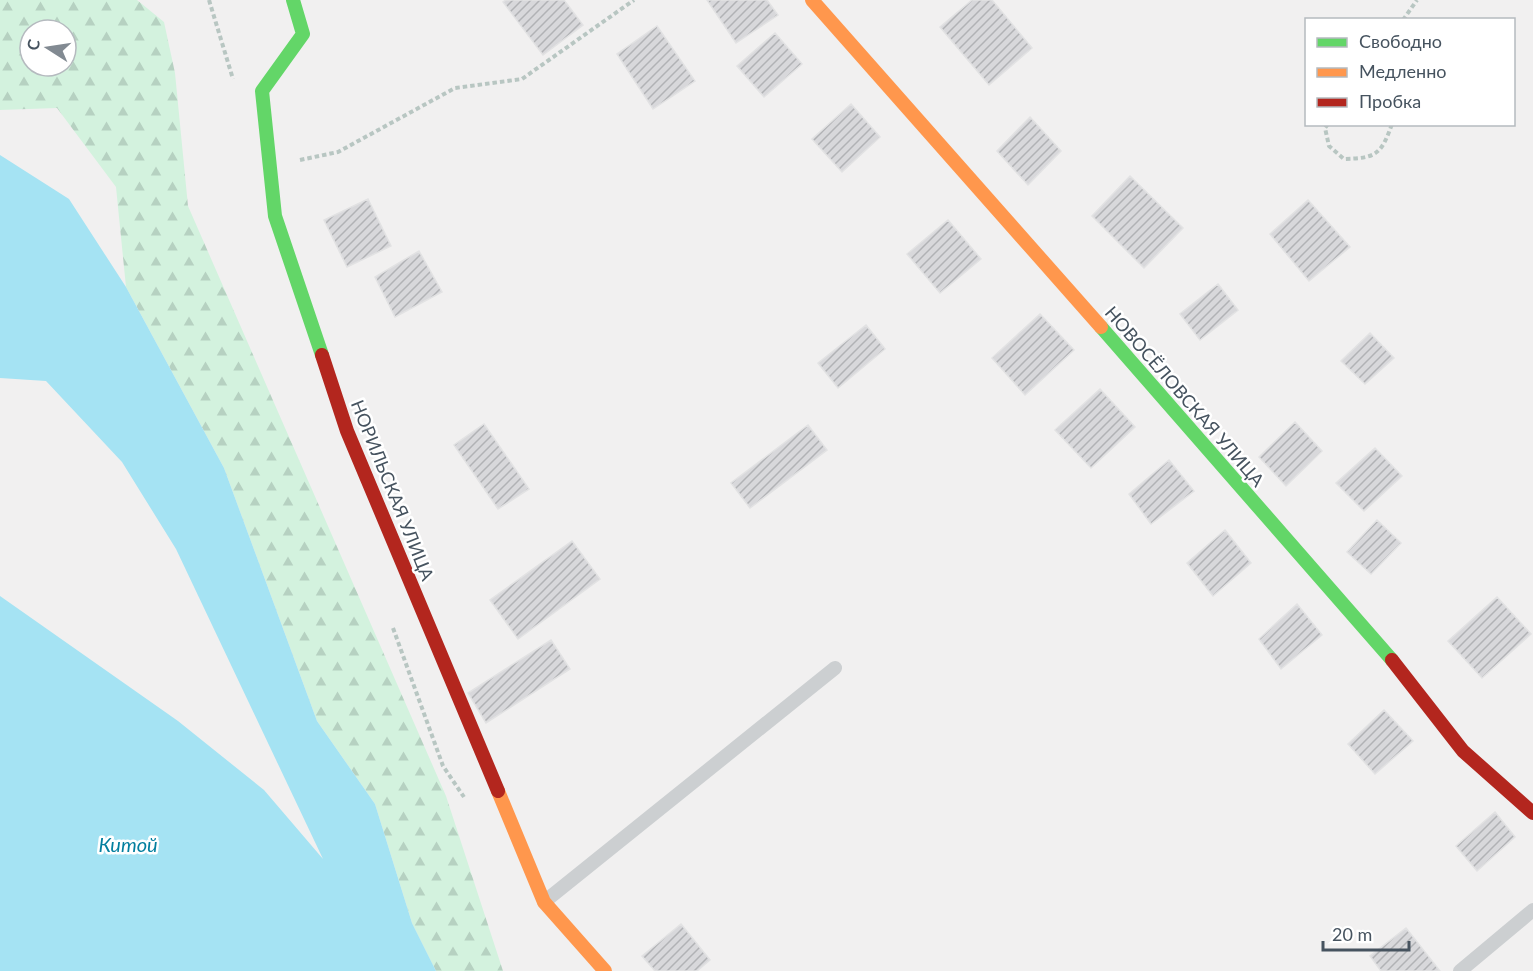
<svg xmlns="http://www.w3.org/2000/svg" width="1533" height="971" viewBox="0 0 1533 971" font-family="Lato,sans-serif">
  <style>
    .forest { fill: url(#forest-firs); fill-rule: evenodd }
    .water { fill: #a5e3f3 }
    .building { fill: url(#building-hatch); stroke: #e2e2e3; stroke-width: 1.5 }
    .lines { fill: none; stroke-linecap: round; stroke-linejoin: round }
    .path { stroke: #b8c6c2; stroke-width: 4; stroke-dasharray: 4.5 3; stroke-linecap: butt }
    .lane { stroke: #cccfd1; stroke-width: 14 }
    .fast { stroke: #63d668; stroke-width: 14 }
    .slow { stroke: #ff974d; stroke-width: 14 }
    .jam { stroke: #b3261e; stroke-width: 14 }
    .labels { text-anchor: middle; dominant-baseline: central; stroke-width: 5; stroke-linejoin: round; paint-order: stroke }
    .street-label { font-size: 18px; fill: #46535f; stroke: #fff }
    .water-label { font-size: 20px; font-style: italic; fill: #037f9f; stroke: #fff }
  </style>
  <defs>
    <pattern id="forest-firs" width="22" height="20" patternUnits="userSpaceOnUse" patternTransform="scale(1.5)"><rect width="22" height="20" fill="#d3f2de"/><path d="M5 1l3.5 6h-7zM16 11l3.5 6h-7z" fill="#b6d1c1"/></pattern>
    <pattern id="building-hatch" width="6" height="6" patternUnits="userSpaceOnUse" patternTransform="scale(1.5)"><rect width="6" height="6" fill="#d8d8db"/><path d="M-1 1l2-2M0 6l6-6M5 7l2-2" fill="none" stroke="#b1b2b5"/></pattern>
  </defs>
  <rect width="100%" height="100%" fill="#f1f0f0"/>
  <path class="forest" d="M0 0H137L164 22 175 73 188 206 446 796 503 971H436L412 923 375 804 317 721 224 468 126 287 116 187 57 108 0 110ZM30 30H66V66H30Z"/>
  <path class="water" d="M0 155 69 199 126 287 224 468 317 721 375 804 412 923 436 971H0V596L178 721 264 790 323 859 176 549 122 462 46 381 0 378Z"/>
  <path class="building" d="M506 0H564L583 25 543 55 503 2Z
    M707 0H767L778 15 736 43Z
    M972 0H992L1032 48 989 85 940 27Z
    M657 26 695 81 653 109 617 54Z
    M775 33 802 64 764 97 737 66Z
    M851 104 880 137 842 172 812 139Z
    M1030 117 1061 151 1028 185 997 151Z
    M1130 176 1183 228 1144 268 1092 216Z
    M368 199 391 246 347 267 324 220Z
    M1308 200 1350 247 1309 281 1270 234Z
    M948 220 981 259 940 293 907 254Z
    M419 251 442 292 395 317 375 277Z
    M1218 284 1238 310 1200 340 1180 314Z
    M1040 314 1074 350 1025 395 992 358Z
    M866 325 885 349 838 388 818 363Z
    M1370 333 1394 358 1365 384 1341 361Z
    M1100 389 1135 427 1091 468 1055 430Z
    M1295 422 1322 451 1286 486 1259 457Z
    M484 424 529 489 498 509 454 445Z
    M808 425 827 450 750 508 731 483Z
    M1375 448 1402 476 1364 511 1336 483Z
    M1169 460 1194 491 1151 524 1129 494Z
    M1377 520 1401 543 1371 574 1347 552Z
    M1225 530 1251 563 1213 596 1187 563Z
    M572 541 600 579 518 639 490 600Z
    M1497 597 1531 634 1482 678 1448 641Z
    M1297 604 1322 635 1281 669 1259 639Z
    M551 640 570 669 486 723 468 693Z
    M1384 710 1413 741 1375 774 1348 744Z
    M1495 812 1515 837 1477 871 1456 846Z
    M681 924 710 960 697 971H655L642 956Z
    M1406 928 1440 971H1381L1370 956Z"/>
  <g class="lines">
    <path class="path" d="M209 0 233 79
      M1403 20 1417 0
      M1328 124 1325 128 1329 146 1344 159C1376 158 1381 155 1392 124
      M300 160 338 152 455 88 522 79 634 0
      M393 628 443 766 464 797"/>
    <path class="lane" d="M544 902 835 668
      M1460 971 1533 910"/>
    <path class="fast" d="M293 0 303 34 262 91 275 216 322 355
      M1101 327 1392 660"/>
    <path class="slow" d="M812 0 1101 327
      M498 791 544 902 605 971"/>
    <path class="jam" d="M322 355 347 431 498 791
      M1392 660 1463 751 1533 813"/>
  </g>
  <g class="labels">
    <g class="street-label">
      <text transform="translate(1185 396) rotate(49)">НОВОСЁЛОВСКАЯ УЛИЦА</text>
      <text transform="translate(393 490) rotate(68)">НОРИЛЬСКАЯ УЛИЦА</text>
    </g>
    <g class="water-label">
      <text x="128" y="844">Китой</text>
    </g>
  </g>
  <rect x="1305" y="18" width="210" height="108" fill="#ffffff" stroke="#b5babf" stroke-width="1.5"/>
  <rect x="1317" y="38" width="30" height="9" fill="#63d668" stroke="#b5babf" stroke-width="1.5"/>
  <text x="1359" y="48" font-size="18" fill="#46535f">Свободно</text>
  <rect x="1317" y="68" width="30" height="9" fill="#ff974d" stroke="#b5babf" stroke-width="1.5"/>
  <text x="1359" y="78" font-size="18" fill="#46535f">Медленно</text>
  <rect x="1317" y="98" width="30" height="9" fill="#b3261e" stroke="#b5babf" stroke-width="1.5"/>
  <text x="1359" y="108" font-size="18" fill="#46535f">Пробка</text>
  <g transform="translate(48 48) rotate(282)"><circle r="28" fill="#ffffff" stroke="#b5babf" stroke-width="1.5"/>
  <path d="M0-4.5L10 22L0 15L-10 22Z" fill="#828a92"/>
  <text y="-9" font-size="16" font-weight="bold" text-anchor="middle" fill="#46535f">С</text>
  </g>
  <path d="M1323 941v9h86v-9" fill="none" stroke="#46535f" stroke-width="3"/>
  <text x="1332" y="941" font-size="18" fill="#46535f" stroke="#ffffff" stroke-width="4.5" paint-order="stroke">20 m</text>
</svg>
